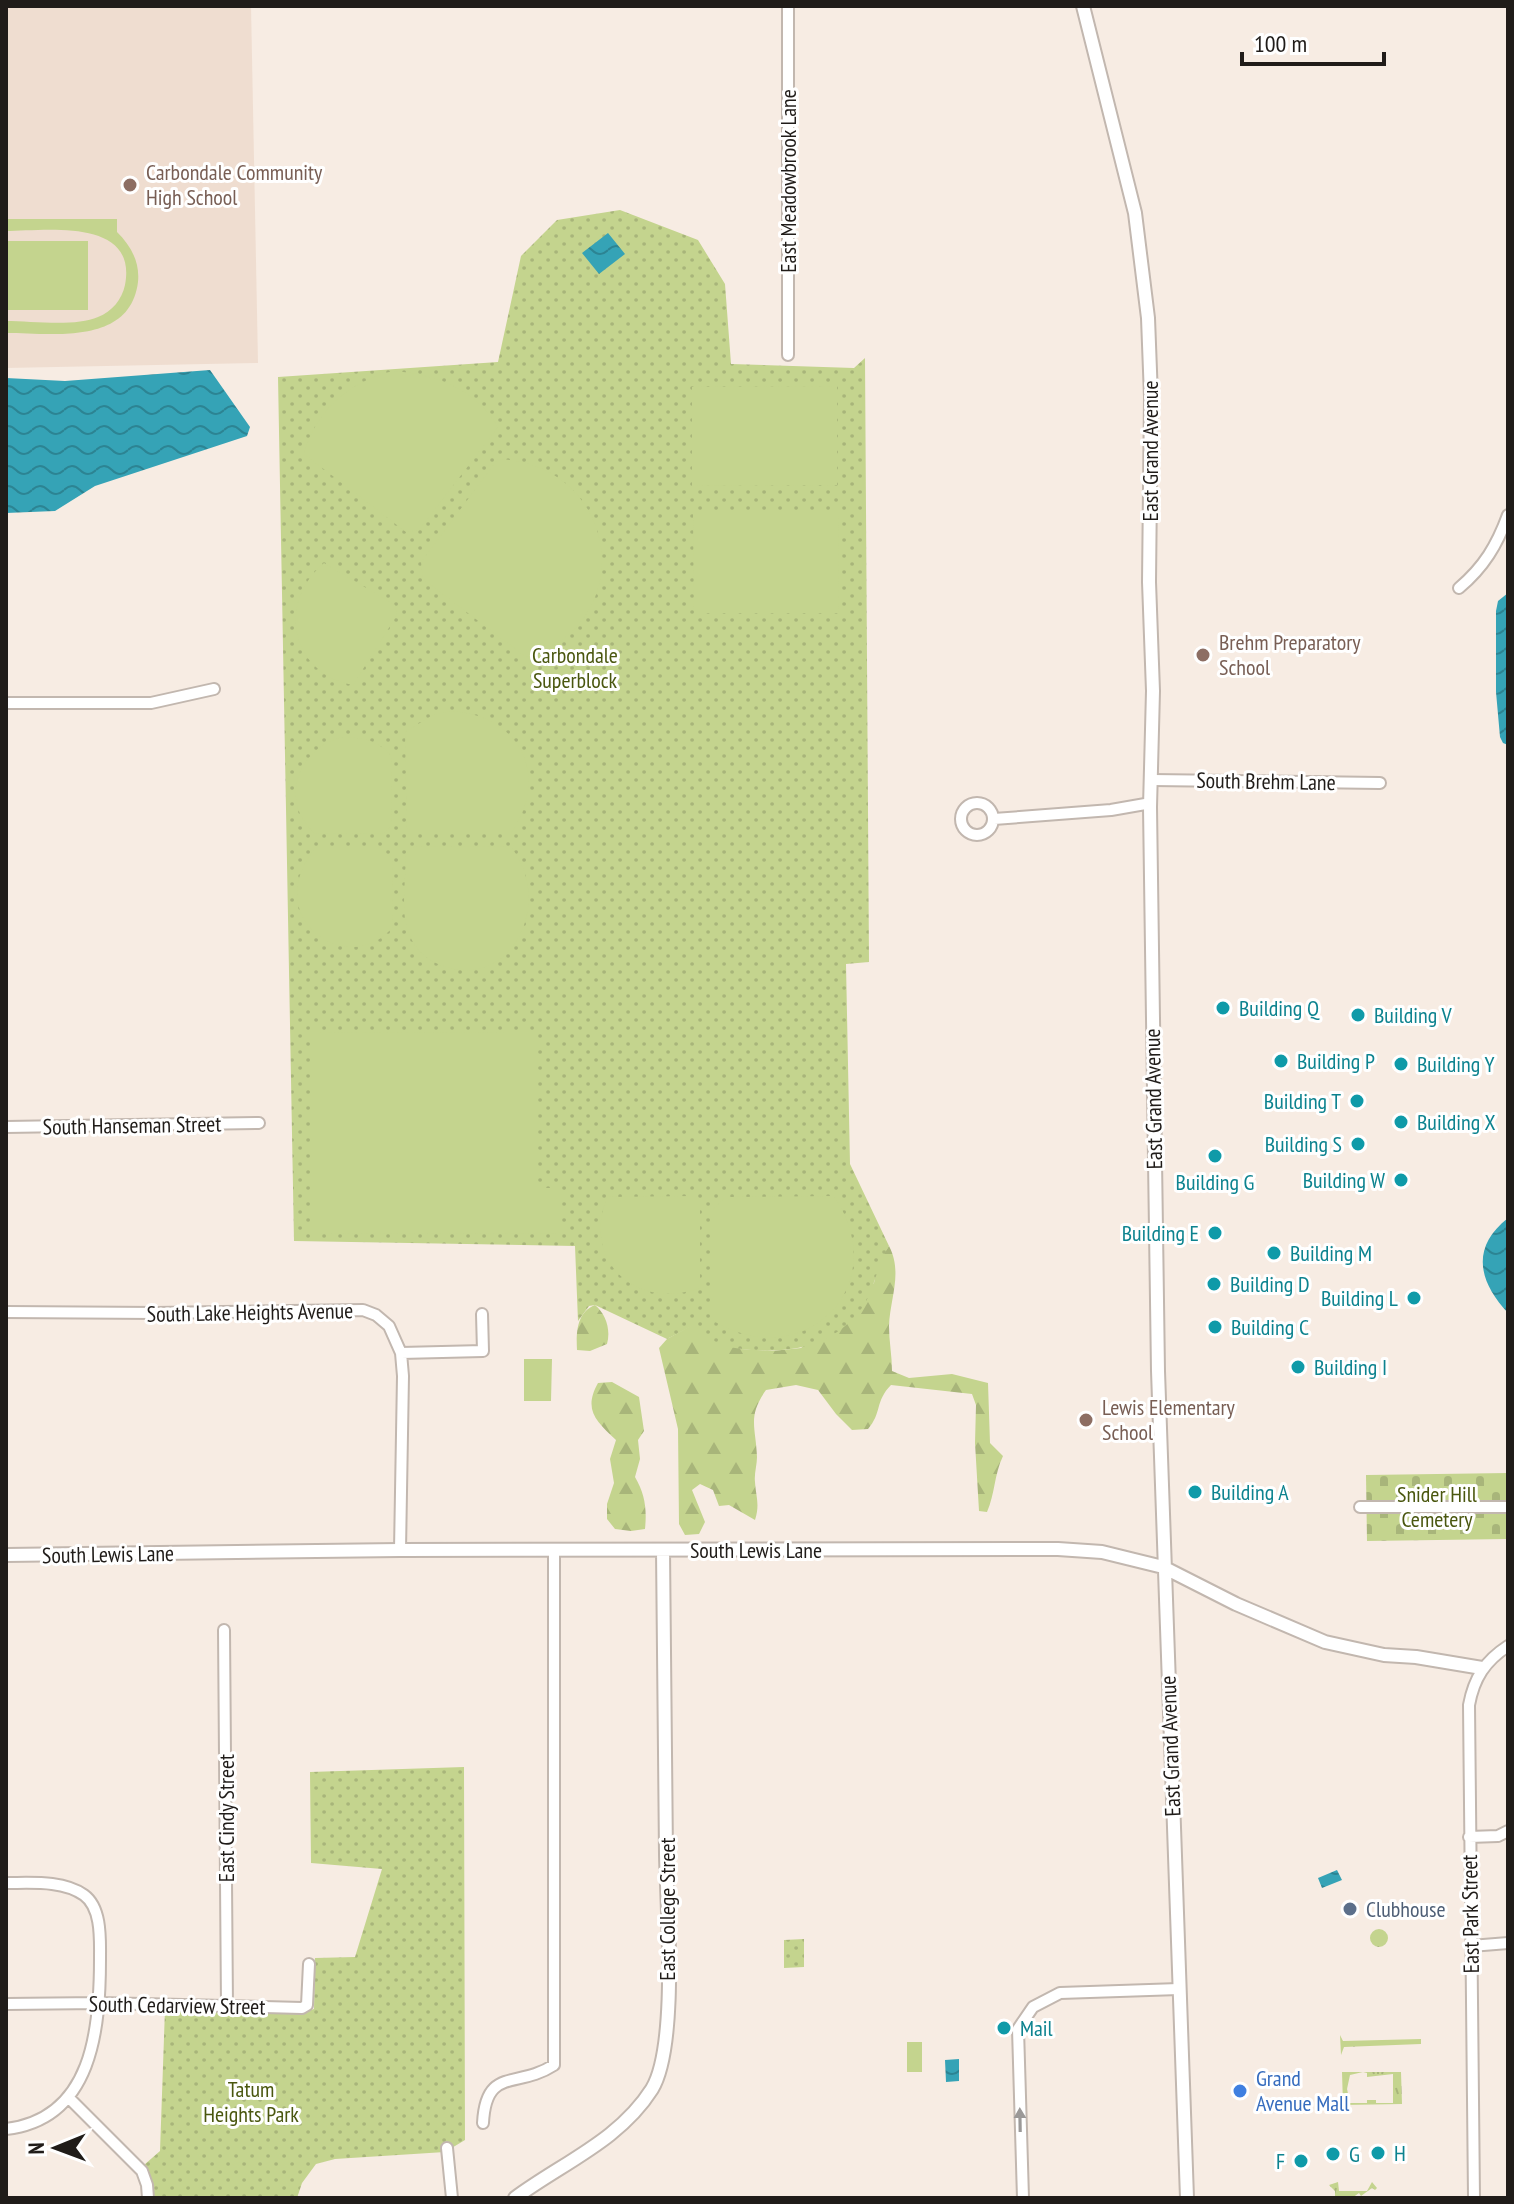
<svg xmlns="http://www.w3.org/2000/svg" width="1514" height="2204" viewBox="0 0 1514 2204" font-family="'PT Sans Narrow',sans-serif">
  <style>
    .built { fill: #efddd0 }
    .grass { fill: url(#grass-tufts); fill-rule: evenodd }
    .forest { fill: url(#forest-firs) }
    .cemetery { fill: url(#cemetery-stones) }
    .park { fill: url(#park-dots) }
    .pitch { fill: #c4d48e }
    .water { fill: url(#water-waves) }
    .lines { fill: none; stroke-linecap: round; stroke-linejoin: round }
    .minor-casing { stroke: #c2b7af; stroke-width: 14 }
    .tertiary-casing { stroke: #c2b7af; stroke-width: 16 }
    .minor { stroke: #fff; stroke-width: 10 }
    .tertiary { stroke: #fff; stroke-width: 12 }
    .oneway { fill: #9b9998 }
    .education-dot { fill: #8d6e63; stroke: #fff; stroke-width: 3 }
    .culture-dot { fill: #0f9aa8; stroke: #fff; stroke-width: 3 }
    .service-dot { fill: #5c6f8a; stroke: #fff; stroke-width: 3 }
    .shop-dot { fill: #3f7fe0; stroke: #fff; stroke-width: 3 }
    .labels { text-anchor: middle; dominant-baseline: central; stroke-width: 6; stroke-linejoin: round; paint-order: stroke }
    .education-label { font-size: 22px; fill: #785e54; stroke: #fff; text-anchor: start }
    .street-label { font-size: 22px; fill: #201c19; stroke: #fff }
    .park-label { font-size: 22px; fill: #4a570f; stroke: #fff }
    .culture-label { font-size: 22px; fill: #0d838f; stroke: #fff; text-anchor: start }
    .service-label { font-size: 22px; fill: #4e5e75; stroke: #fff; text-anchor: start }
    .shop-label { font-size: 22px; fill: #366cbe; stroke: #fff; text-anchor: start }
  </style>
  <defs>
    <pattern id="grass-tufts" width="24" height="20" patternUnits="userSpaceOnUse" patternTransform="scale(2)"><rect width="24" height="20" fill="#c4d48e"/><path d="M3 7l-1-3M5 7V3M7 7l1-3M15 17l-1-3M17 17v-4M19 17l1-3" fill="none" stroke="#a8b57a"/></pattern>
    <pattern id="forest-firs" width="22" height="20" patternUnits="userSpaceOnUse" patternTransform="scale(2)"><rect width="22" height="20" fill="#c4d48e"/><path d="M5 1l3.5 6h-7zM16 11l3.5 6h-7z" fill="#a8b57a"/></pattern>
    <pattern id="cemetery-stones" width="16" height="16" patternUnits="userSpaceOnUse" patternTransform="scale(2)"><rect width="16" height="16" fill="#c4d48e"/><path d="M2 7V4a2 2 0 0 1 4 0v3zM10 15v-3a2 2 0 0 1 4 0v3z" fill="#a8b57a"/></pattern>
    <pattern id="park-dots" width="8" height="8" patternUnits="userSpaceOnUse" patternTransform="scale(2)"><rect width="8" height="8" fill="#c4d48e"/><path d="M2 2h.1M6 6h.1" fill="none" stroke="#a8b57a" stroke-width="1.8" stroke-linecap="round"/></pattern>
    <pattern id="water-waves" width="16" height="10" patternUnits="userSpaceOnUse" patternTransform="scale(2)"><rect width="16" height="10" fill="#35a3b6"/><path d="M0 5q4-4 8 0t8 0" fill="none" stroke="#2c8493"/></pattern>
  </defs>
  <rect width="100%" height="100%" fill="#f7ece3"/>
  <path class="built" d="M6 6H251L258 363 6 368Z"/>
  <path class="grass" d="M1370 1938a9 9 0 1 1 18 0a9 9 0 1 1-18 0Z
    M1340 2035 1343 2041 1421 2039V2044L1344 2047 1341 2055Z
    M1342 2072H1401L1402 2104 1343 2105ZM1363 2072 1367 2073V2077L1393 2074V2103H1376V2100H1367V2103H1350L1347 2089 1350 2075Z
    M1338 2182 1339 2191H1367L1372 2182 1377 2188 1375 2190 1372 2188 1361 2196 1359 2193 1352 2198H1335V2191L1329 2185Z"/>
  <path class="forest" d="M889 1246C903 1273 890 1298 889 1326 889 1341 892 1356 892 1371L909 1378 952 1374 988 1383 990 1443 1003 1456C994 1475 995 1494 987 1512L979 1511 975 1443 976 1405 972 1394 891 1385C875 1401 882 1413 868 1429L852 1430 836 1414 818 1390 796 1385 766 1390C747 1417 756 1427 757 1457 757 1465 754 1474 755 1482 756 1497 760 1505 755 1520L729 1505 719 1506 713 1490 700 1484 692 1490 705 1522 699 1534 685 1535 679 1524 678 1429 659 1348 667 1339 696 1323 741 1349 772 1351 801 1348 874 1283 879 1260Z
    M595 1305C606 1314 611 1330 607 1344L590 1351 577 1350C576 1332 577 1312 595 1305Z
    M612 1382 639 1397 644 1431 638 1440 640 1459 635 1477C645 1494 647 1509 645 1529L631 1531 615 1529 607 1519V1504L614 1483 610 1459 616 1440C596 1421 583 1410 598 1383Z"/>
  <path class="cemetery" d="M1508 1473V1539L1367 1541 1366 1475Z"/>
  <path class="park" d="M620 210 698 240 725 284 731 364 854 368 865 358 869 962 846 964 850 1164 889 1246C875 1267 875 1294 858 1313 831 1346 791 1353 751 1350 740 1349 723 1347 714 1341 708 1337 702 1329 696 1324L667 1339 595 1305 589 1306 578 1321 575 1246 294 1241 278 377 498 362 521 256 557 220Z
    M464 1767 465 2140 445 2152 335 2159 316 2164 302 2183 297 2198H153L151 2182 144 2165 160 2151 165 2009 303 2012 314 2009 315 1958 355 1957 382 1869 311 1863 310 1772Z
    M804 1939V1967L784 1968V1940Z"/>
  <path class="pitch" d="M6 219H117V232C131 246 140 262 138 282 130 346 52 333 6 333V321C32 321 76 327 98 317 112 312 122 299 125 285 138 217 45 231 6 231Z
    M6 241H88V310H6Z
    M393 371C437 374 475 389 498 427L419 530 406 532 304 454C315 411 350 381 393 371Z
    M837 386V485L692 486V387Z
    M498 459C619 463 642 623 526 657L423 579 421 562Z
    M693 514H838L839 613H694Z
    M324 563 395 605 397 615 353 685C290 673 277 602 324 563Z
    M451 711C520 715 551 776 511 833H413L407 828 405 732 433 715Z
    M339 738C359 736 379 740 392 757L391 826 384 833 315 834C310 828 303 821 300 814 286 782 308 747 339 738Z
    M415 846 511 847C556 904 509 995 438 964 422 957 412 945 407 928 401 909 406 875 406 854Z
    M314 850H382L392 858 393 927C348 980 260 918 314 850Z
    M534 1032V1188H562V1233L312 1234V1033Z
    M692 1196 700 1202V1288C637 1311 581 1262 607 1197Z
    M834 1196C895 1287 803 1376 712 1320V1211L725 1197Z
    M524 1359H552L551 1401H524Z
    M907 2042H922V2072H907Z"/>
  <path class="water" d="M608 233 625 254 599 274 582 253Z
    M210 370 250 427 247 436 95 486 55 511 6 513V378L65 381Z
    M1508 593V745L1503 743 1500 737 1496 692V611L1498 601Z
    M1508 1218V1313C1479 1282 1470 1248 1508 1218Z
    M1337 1870 1342 1880 1322 1888 1318 1878Z
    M959 2059V2081L946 2082 945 2060Z"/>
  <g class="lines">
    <defs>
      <path id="minor" d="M788 355V6
        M1459 588C1484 567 1497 545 1508 515
        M6 703H151L214 689
        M1152 780 1380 783
        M961 819a16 16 0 1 1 32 0a16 16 0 1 1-32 0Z
        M994 819 1111 810 1151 803
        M6 1127 259 1123
        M6 1312 156 1313 363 1310 376 1315 389 1326 401 1353 403 1376 400 1550
        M401 1353 483 1351 482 1314
        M1360 1507H1508
        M224 1630 227 2006
        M1469 1837 1498 1836 1508 1831
        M6 1883C31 1883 63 1880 84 1895 102 1908 100 1940 100 1959 100 2028 93 2119 6 2129
        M1471 1946 1508 1943
        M6 2004 100 2003 302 2008 307 2005 309 1964
        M68 2097 142 2171 147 2185 148 2198
        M483 2123C486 2066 517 2089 554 2065V1550
        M447 2148 452 2198
        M1023 2198 1018 2029 1033 2007 1060 1993 1179 1989
        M1474 2198 1469 1705C1474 1678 1485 1661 1508 1646"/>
      <path id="tertiary" d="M1083 6 1135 213 1148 318 1151 397 1149 582 1153 691 1150 807 1158 1371 1187 2198
        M6 1555 400 1550 1058 1549 1102 1552 1163 1567 1236 1604 1325 1642 1384 1655 1416 1657 1482 1668
        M515 2198C562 2163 619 2141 652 2089 678 2046 667 1909 666 1854 665 1753 664 1651 663 1550"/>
    </defs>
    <use href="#minor" class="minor-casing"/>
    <use href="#tertiary" class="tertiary-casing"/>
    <use href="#minor" class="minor"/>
    <use href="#tertiary" class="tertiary"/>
  </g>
  <defs><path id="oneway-solid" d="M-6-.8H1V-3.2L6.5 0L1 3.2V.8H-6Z" transform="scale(2)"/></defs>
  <use class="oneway" href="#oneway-solid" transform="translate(1020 2120) rotate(-91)"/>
  <g class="education-dot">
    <circle cx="130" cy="185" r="8"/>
    <circle cx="1203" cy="655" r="8"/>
    <circle cx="1086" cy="1420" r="8"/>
  </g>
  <g class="culture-dot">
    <circle cx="1223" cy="1008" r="8"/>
    <circle cx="1358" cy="1015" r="8"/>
    <circle cx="1281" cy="1061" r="8"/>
    <circle cx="1401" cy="1064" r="8"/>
    <circle cx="1357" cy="1101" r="8"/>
    <circle cx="1401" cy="1122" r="8"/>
    <circle cx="1358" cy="1144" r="8"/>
    <circle cx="1215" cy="1156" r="8"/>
    <circle cx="1401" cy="1180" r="8"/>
    <circle cx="1215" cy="1233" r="8"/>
    <circle cx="1274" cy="1253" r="8"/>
    <circle cx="1214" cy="1284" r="8"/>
    <circle cx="1414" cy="1298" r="8"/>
    <circle cx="1215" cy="1327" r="8"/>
    <circle cx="1298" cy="1367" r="8"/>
    <circle cx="1195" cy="1492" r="8"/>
    <circle cx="1004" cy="2028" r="8"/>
    <circle cx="1378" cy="2153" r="8"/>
    <circle cx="1333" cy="2154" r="8"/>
    <circle cx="1301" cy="2161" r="8"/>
  </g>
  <circle class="service-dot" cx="1350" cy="1909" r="8"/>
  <circle class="shop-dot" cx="1240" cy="2091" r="8"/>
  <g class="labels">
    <g class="education-label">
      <text x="146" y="172">Carbondale Community<tspan x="146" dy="25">High School</tspan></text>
      <text x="1219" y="642">Brehm Preparatory<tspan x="1219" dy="25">School</tspan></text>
      <text x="1102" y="1407">Lewis Elementary<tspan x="1102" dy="25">School</tspan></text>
    </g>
    <g class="street-label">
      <text transform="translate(788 181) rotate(-90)">East Meadowbrook Lane</text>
      <text transform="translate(1150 451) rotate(-90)">East Grand Avenue</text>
      <text transform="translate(1266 781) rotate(1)">South Brehm Lane</text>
      <text transform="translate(1153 1099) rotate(-91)">East Grand Avenue</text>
      <text transform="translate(132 1125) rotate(-1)">South Hanseman Street</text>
      <text transform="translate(250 1312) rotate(-1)">South Lake Heights Avenue</text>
      <text x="756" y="1550">South Lewis Lane</text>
      <text transform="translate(108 1554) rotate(-1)">South Lewis Lane</text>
      <text transform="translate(1170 1746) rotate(-92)">East Grand Avenue</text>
      <text transform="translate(226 1818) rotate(-90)">East Cindy Street</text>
      <text transform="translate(667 1909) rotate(-90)">East College Street</text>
      <text transform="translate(1470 1914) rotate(-91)">East Park Street</text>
      <text transform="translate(177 2005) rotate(1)">South Cedarview Street</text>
    </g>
    <g class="park-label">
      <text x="575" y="655">Carbondale<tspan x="575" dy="25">Superblock</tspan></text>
      <text x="1437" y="1494">Snider Hill<tspan x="1437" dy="25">Cemetery</tspan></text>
      <text x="251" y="2089">Tatum<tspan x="251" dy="25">Heights Park</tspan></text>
    </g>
    <g class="culture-label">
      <text x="1239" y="1008">Building Q</text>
      <text x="1374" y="1015">Building V</text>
      <text x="1297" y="1061">Building P</text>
      <text x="1417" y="1064">Building Y</text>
      <text x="1341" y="1101" text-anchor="end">Building T</text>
      <text x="1417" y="1122">Building X</text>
      <text x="1342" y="1144" text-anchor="end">Building S</text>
      <text x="1385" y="1180" text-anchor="end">Building W</text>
      <text x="1215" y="1182" text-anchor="middle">Building G</text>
      <text x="1199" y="1233" text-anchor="end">Building E</text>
      <text x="1290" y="1253">Building M</text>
      <text x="1230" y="1284">Building D</text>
      <text x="1398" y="1298" text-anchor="end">Building L</text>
      <text x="1231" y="1327">Building C</text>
      <text x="1314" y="1367">Building I</text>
      <text x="1211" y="1492">Building A</text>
      <text x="1020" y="2028">Mail</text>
      <text x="1394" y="2153">H</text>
      <text x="1349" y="2154">G</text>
      <text x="1285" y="2161" text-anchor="end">F</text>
    </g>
    <g class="service-label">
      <text x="1366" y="1909">Clubhouse</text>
    </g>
    <g class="shop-label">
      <text x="1256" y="2078">Grand<tspan x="1256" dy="25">Avenue Mall</tspan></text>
    </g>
  </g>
  <rect width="1514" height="2204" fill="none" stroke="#201c19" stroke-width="16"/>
  <g transform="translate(56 2148) rotate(269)" stroke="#ffffff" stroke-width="6" paint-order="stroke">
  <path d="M0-6L14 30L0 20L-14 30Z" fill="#201c19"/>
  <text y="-12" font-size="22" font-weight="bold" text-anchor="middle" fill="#201c19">N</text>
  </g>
  <path d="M1242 52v12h142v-12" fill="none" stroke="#201c19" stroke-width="4"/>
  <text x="1254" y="52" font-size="24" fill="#201c19" stroke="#ffffff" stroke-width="6" paint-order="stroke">100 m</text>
</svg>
